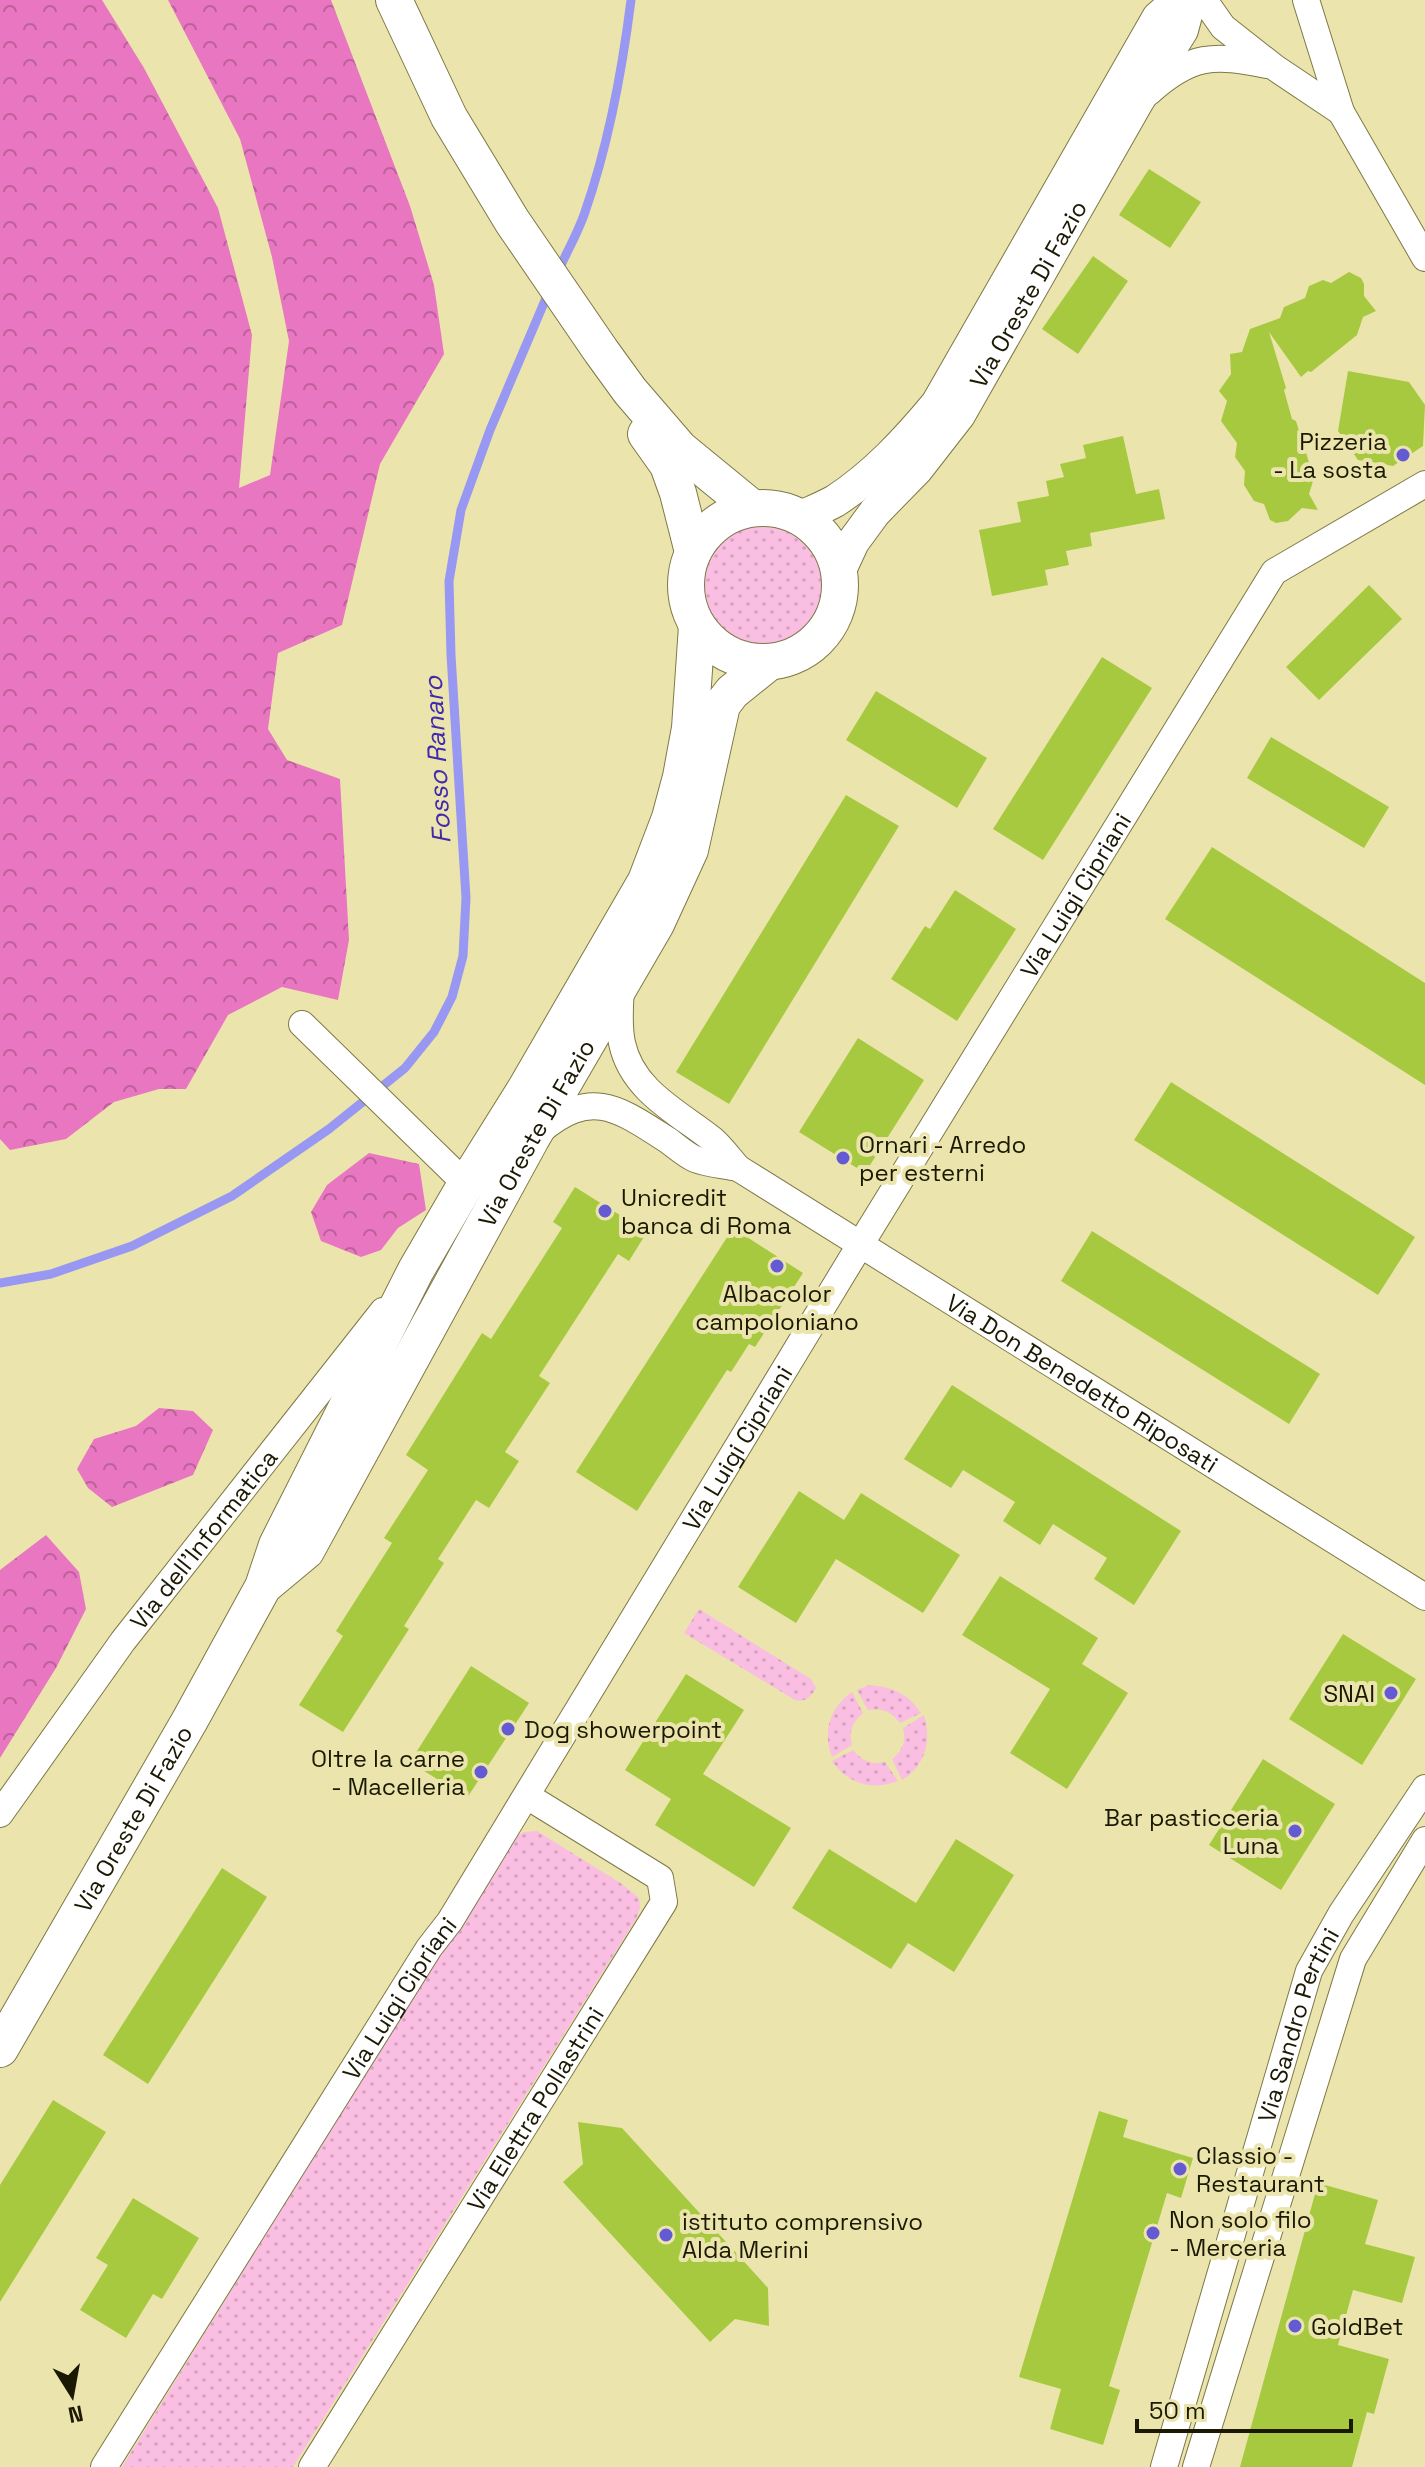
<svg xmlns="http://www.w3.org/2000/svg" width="1425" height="2467" viewBox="0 0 1425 2467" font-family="'Space Grotesk',sans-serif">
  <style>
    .grass { fill: url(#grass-dots) }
    .forest { fill: url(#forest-crowns) }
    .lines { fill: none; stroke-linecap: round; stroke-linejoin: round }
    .stream { stroke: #9898f3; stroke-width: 9 }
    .building { fill: #a7c940 }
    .minor-casing { stroke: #7e7845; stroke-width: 28 }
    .tertiary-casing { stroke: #7e7845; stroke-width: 34 }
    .secondary-casing { stroke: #7e7845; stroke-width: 38 }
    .minor { stroke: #fff; stroke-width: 26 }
    .tertiary { stroke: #fff; stroke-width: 32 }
    .secondary { stroke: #fff; stroke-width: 36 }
    .poi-dot { fill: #645ad3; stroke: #ebe5ad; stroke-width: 3 }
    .labels { text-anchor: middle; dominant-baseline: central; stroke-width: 8; stroke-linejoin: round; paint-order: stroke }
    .street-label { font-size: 24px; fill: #1b1904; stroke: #ebe5ad }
    .poi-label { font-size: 24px; fill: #1b1904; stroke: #ebe5ad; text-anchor: start }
    .water-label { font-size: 26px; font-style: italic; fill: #4329ad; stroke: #ebe5ad }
  </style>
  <defs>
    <pattern id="grass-dots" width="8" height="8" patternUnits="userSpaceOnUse" patternTransform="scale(2)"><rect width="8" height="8" fill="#f9bee1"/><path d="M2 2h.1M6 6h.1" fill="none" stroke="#d5a3bf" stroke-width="1.8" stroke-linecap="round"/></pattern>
    <pattern id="forest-crowns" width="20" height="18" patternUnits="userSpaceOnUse" patternTransform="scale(2)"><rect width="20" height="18" fill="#e876c0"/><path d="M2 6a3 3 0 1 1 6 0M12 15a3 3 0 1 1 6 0" fill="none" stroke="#bb609a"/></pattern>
  </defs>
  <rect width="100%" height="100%" fill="#ebe5ad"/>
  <path class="grass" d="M703 584a60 60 0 1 1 120 0a60 60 0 1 1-120 0Z
    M699 1609 811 1679 816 1688C810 1698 806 1702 795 1700L684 1633Z
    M869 1685C892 1687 908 1693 921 1713L900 1723C892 1712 881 1707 868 1710L857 1690Z
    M852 1692 863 1713C853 1721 848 1732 852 1745L832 1757C822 1732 830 1707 852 1692Z
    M924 1715C932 1741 925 1766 902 1780L892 1759C902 1751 907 1741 903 1728Z
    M853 1750C862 1761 872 1765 885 1762L898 1781C872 1791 848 1784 832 1761Z
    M537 1831 622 1884 639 1898 640 1908 636 1919 293 2467H122L510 1840 524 1832Z"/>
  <path class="forest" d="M0 0H102L144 68 218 208 252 335 239 488 270 475 289 341 272 257 240 139 168 0H331L410 206 434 285 444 354 380 464 342 625 278 653 268 729 287 760 340 779 349 940 338 1000 282 987 228 1015 186 1089H159L114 1102 66 1139 10 1150 0 1139Z
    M369 1153 419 1164 426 1210 398 1228 381 1250 361 1257 321 1241 311 1212 327 1185Z
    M159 1408 193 1411 213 1430 193 1475 112 1507 88 1488 77 1469 94 1439 136 1426Z
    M46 1535 79 1572 86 1609 56 1668 0 1758V1570Z"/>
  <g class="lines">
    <path class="stream" d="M557 274C566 253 578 233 585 212 609 143 622 72 631 0
      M0 1283 51 1274 132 1246 232 1196 329 1129 405 1068 434 1032 452 997 463 956 466 898 451 655 449 581 461 510 490 430 549 291"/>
  </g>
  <path class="building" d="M1149 169 1201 202 1170 248 1119 215Z
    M1093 256 1128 281 1078 354 1042 329Z
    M1349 272 1361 278 1364 284V296L1376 311 1363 317 1357 335 1311 372 1308 371 1301 377 1269 332 1286 388 1284 390 1292 419 1296 421 1314 478 1309 494 1318 510 1302 508 1288 521 1276 523 1270 520 1264 504 1254 501 1244 485 1245 471 1235 457 1237 443 1221 421 1227 401 1219 391 1231 374 1230 354 1242 352 1250 329 1280 318 1284 307 1305 298 1309 286 1323 280 1331 283Z
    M1348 371 1409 382 1425 405 1423 446 1393 466 1358 460 1338 431Z
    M1123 436 1136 494 1159 489 1165 519 1090 533 1092 546 1066 551 1069 565 1045 570 1048 585 992 596 979 530 1021 522 1017 502 1049 496 1046 481 1064 477 1060 464 1086 458 1083 445Z
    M1369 585 1402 619 1319 700 1286 667Z
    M1102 657 1152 688 1043 860 993 829Z
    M876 691 987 758 957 808 846 740Z
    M1271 737 1389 807 1364 848 1247 778Z
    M846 795 899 826 729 1104 676 1072Z
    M1212 847 1425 983V1085L1165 919Z
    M955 890 1016 929 957 1021 891 979 925 926 930 929Z
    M858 1038 924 1080 865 1173 799 1132Z
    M1171 1082 1415 1237 1378 1295 1134 1140Z
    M575 1187 647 1232 629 1261 618 1254 539 1376 550 1383 505 1452 519 1461 489 1508 476 1500 438 1559 444 1563 404 1626 409 1629 343 1732 299 1705 343 1636 336 1631 392 1543 384 1538 428 1470 406 1455 482 1333 491 1339 562 1228 553 1222Z
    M733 1228 803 1273 755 1347 749 1344 731 1372 727 1370 637 1511 576 1472Z
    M1092 1231 1320 1374 1289 1424 1061 1281Z
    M952 1385 1181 1531 1134 1605 1094 1579 1107 1558 1053 1524 1040 1545 1003 1521 1015 1502 963 1470 951 1488 904 1459Z
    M799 1491 844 1520 861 1493 960 1555 923 1613 836 1559 796 1623 738 1587Z
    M1000 1576 1098 1638 1082 1664 1128 1693 1067 1789 1010 1753 1050 1689 962 1635Z
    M1343 1634 1416 1679 1362 1765 1289 1719Z
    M471 1666 529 1703 467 1798 410 1762Z
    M686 1674 744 1710 703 1774 791 1828 754 1887 655 1825 671 1799 625 1770Z
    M1263 1759 1335 1804 1281 1890 1209 1845Z
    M956 1839 1014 1875 954 1972 908 1943 891 1969 792 1908 829 1849 916 1903Z
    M222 1868 267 1897 148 2084 103 2055Z
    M53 2100 106 2132 0 2302V2185Z
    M1099 2111 1128 2120 1123 2137 1193 2158 1181 2198 1167 2193 1109 2386 1120 2390 1103 2445 1050 2429 1061 2389 1019 2377Z
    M578 2122 622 2128 768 2288 769 2326 735 2319 710 2342 563 2182 583 2164Z
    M1318 2183 1378 2200 1365 2244 1415 2257 1402 2303 1353 2290 1338 2345 1389 2359 1374 2414 1367 2412 1352 2467H1240Z
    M133 2198 199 2238 162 2299 153 2294 126 2338 80 2310 108 2265 96 2258Z"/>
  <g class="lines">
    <defs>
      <g id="minor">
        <path d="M1204 0 1223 27 1274 67 1341 112"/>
        <path d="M1306 0 1341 112 1425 258"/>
        <path d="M1149 92C1191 54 1214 54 1267 65"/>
        <path id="s1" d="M621 987C620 1006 618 1025 622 1043 632 1091 678 1112 713 1140 722 1148 730 1159 738 1168L1425 1597"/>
        <path d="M302 1024 466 1184"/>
        <path d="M540 1131C592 1087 619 1109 669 1141 677 1147 686 1155 695 1159 708 1164 724 1165 738 1168"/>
        <path id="s2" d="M0 1814 123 1641 383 1311"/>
        <path id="s3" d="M104 2467 429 1948 450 1921 860 1245 1274 572 1425 484"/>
        <path id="s4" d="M312 2467 664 1902 660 1878 527 1796"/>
        <path id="s5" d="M1164 2467 1309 1971 1341 1914 1425 1788"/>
        <path d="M1196 2467 1353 1959 1425 1840"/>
      </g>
      <g id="tertiary">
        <path d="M801 517C812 512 824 507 835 501 875 475 907 440 937 404L1158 18 1178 0"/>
        <path id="s6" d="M840 570 853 542 875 512 917 469 959 415 1137 102 1182 30 1190 0"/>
      </g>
      <g id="secondary">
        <path d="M394 0 449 117 512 221 601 351 630 391 680 449 752 508"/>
        <path d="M646 434 668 465 678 493 693 552"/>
        <circle cx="763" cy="585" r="77"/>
        <path id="s7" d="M264 1586 306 1551 531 1139 656 924 690 850 722 705 732 692 768 663"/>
        <path id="s8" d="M0 2049 190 1720 263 1587 277 1545 416 1270 466 1184 526 1088 646 881 670 818 681 777 690 728 697 626"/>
      </g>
    </defs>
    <use href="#minor" class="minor-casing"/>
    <use href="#tertiary" class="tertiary-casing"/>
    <use href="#secondary" class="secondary-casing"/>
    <use href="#minor" class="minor"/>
    <use href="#tertiary" class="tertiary"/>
    <use href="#secondary" class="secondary"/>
  </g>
  <g class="poi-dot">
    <circle cx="1403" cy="455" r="8"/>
    <circle cx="843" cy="1158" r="8"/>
    <circle cx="605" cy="1211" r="8"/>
    <circle cx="777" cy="1266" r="8"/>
    <circle cx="1391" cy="1693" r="8"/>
    <circle cx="508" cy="1729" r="8"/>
    <circle cx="481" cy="1772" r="8"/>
    <circle cx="1295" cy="1831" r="8"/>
    <circle cx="1180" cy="2169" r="8"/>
    <circle cx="1153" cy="2233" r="8"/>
    <circle cx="666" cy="2235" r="8"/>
    <circle cx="1295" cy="2326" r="8"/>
  </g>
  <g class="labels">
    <g class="street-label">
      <text stroke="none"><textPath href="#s6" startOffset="336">Via Oreste Di Fazio</textPath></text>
      <text stroke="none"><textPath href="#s3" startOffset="1848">Via Luigi Cipriani</textPath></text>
      <text stroke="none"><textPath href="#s7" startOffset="532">Via Oreste Di Fazio</textPath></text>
      <text stroke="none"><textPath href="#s1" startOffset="636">Via Don Benedetto Riposati</textPath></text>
      <text stroke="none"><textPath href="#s3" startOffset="1200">Via Luigi Cipriani</textPath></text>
      <text stroke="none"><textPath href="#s2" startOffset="342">Via dell'Informatica</textPath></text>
      <text stroke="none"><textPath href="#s8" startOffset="266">Via Oreste Di Fazio</textPath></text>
      <text stroke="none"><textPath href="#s3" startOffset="554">Via Luigi Cipriani</textPath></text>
      <text stroke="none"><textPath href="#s5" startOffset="462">Via Sandro Pertini</textPath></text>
      <text stroke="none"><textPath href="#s4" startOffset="422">Via Elettra Pollastrini</textPath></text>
    </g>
    <g class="poi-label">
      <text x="1387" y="441" text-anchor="end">Pizzeria<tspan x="1387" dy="28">- La sosta</tspan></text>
      <text x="859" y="1144">Ornari - Arredo<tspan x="859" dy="28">per esterni</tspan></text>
      <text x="621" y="1197">Unicredit<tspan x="621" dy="28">banca di Roma</tspan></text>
      <text x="777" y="1293" text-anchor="middle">Albacolor<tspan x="777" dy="28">campoloniano</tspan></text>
      <text x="1375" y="1693" text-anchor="end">SNAI</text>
      <text x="524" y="1729">Dog showerpoint</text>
      <text x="465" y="1758" text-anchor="end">Oltre la carne<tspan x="465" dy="28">- Macelleria</tspan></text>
      <text x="1279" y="1817" text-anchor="end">Bar pasticceria<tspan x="1279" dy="28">Luna</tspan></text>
      <text x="1196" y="2155">Classio -<tspan x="1196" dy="28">Restaurant</tspan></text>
      <text x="1169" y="2219">Non solo filo<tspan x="1169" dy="28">- Merceria</tspan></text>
      <text x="682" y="2221">istituto comprensivo<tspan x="682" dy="28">Alda Merini</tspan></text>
      <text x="1311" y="2326">GoldBet</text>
    </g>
    <g class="water-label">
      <text transform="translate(437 760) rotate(-93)">Fosso Ranaro</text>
    </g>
  </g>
  <g transform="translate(72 2395) rotate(169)" stroke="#ebe5ad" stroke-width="6" paint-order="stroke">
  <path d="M0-6L14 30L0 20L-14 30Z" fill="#1b1904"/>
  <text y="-12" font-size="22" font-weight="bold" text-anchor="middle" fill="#1b1904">N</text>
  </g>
  <path d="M1137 2419v12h214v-12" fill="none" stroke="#1b1904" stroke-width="4"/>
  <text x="1149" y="2419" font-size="24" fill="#1b1904" stroke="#ebe5ad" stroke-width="6" paint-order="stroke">50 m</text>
</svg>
